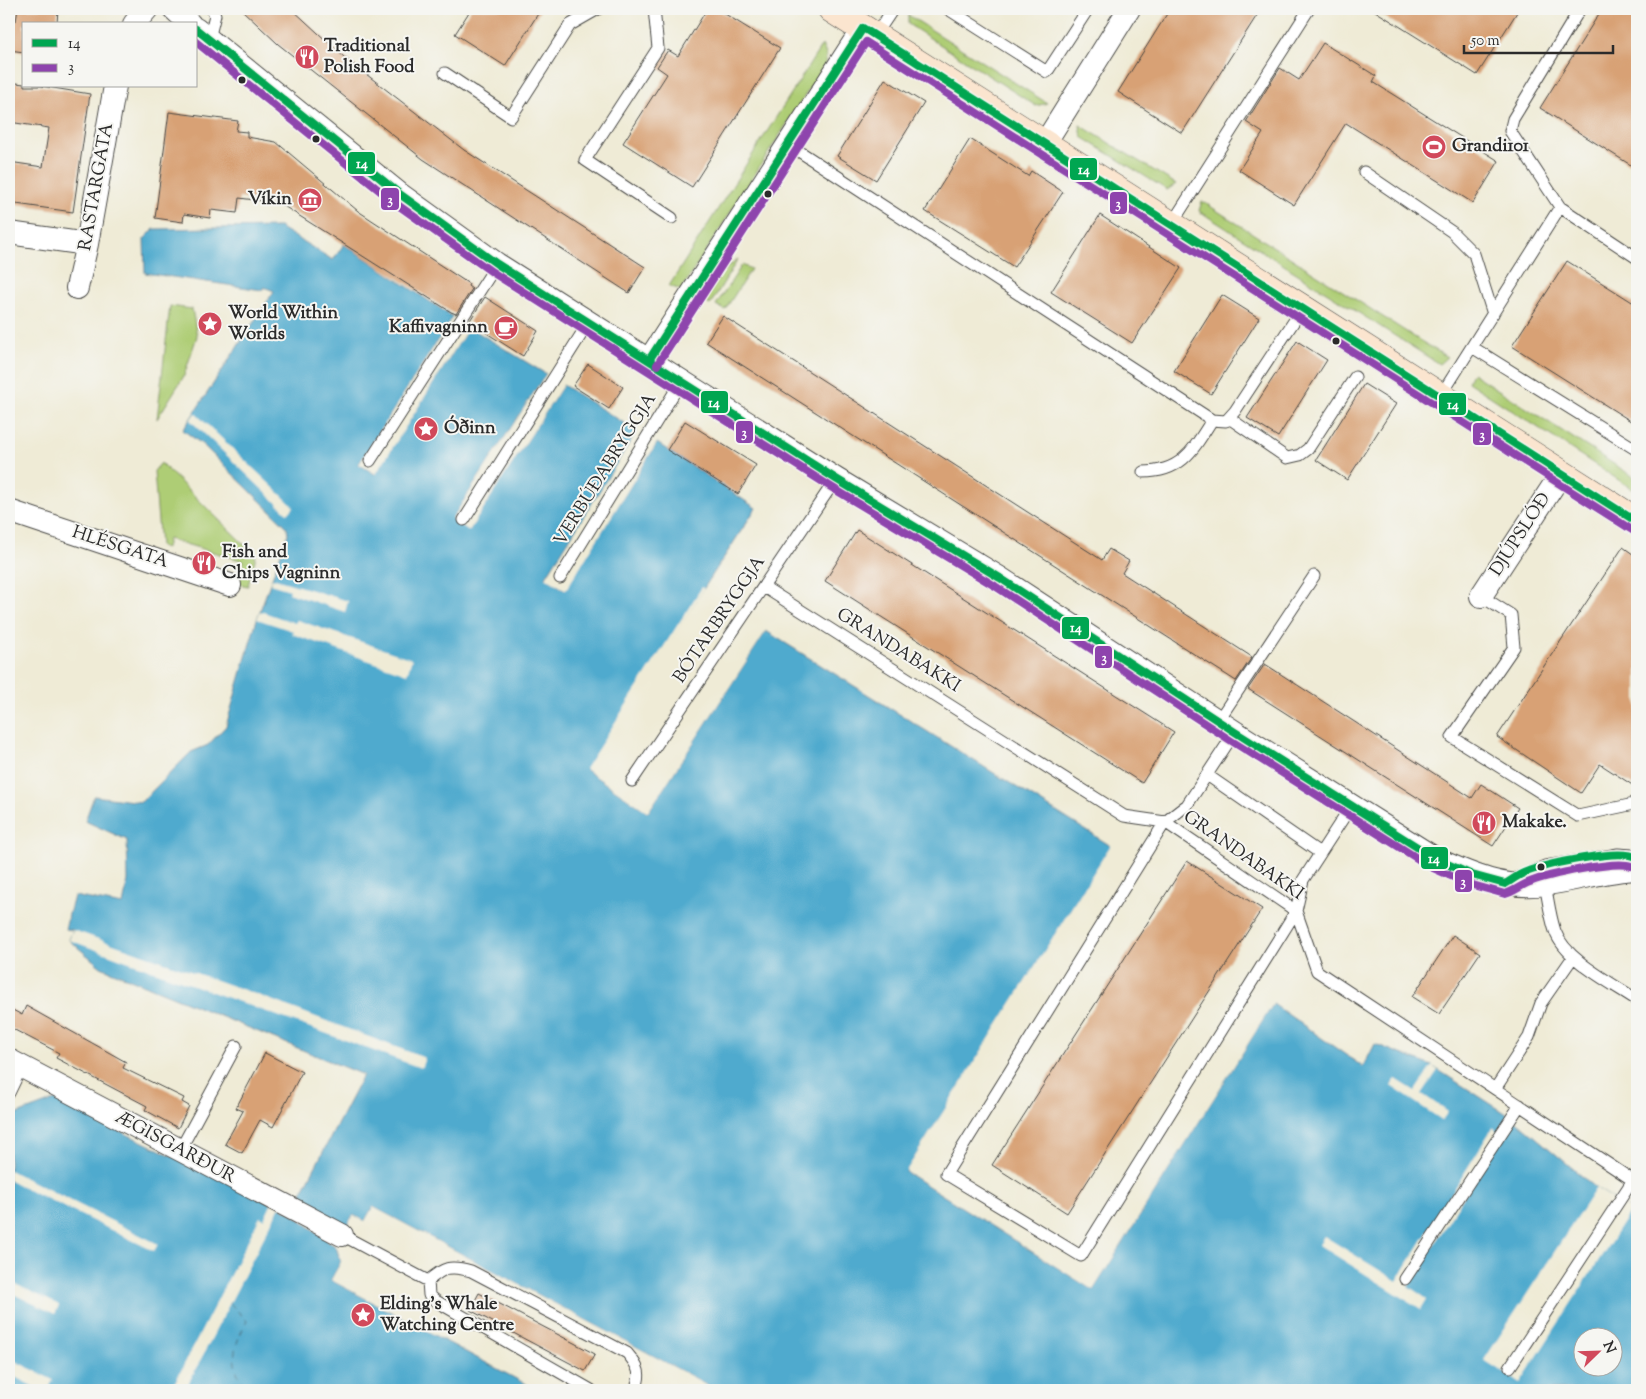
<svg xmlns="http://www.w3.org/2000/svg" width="1646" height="1399" viewBox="0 0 1646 1399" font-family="'Sorts Mill Goudy',serif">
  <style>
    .green { fill: #aecd74; stroke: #6c7c50 }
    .water { fill: #50aace; stroke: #3e6a7c; fill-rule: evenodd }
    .pier { fill: #efebd6 }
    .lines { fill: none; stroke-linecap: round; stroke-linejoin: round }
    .ferry { stroke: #385764; stroke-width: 1; stroke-dasharray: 6 5; stroke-linecap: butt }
    .building { fill: #d8a175 }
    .lane-casing { stroke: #484845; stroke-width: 13 }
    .street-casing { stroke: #484845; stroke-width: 24 }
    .secondary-casing { stroke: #484845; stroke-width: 29 }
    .lane { stroke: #fff; stroke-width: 11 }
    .street { stroke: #fff; stroke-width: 22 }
    .secondary { stroke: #fbe5cf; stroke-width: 28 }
    .bus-1-casing { stroke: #f6f6f2; stroke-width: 11 }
    .bus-2-casing { stroke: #f6f6f2; stroke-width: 11 }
    .bus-1 { stroke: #00a651; stroke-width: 8 }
    .bus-2 { stroke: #8e44ad; stroke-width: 8 }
    .bus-dot { fill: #2b2b2b; stroke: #f6f6f2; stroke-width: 2 }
    .labels { text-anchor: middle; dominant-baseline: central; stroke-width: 4; stroke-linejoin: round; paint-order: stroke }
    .poi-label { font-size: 18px; font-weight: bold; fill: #2b2b2b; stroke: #f6f6f2; text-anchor: start }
    .street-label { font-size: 18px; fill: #2b2b2b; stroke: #f6f6f2 }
    .line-badge { stroke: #f6f6f2; stroke-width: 2 }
    .badge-label { font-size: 14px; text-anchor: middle; font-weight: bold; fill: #fff }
  </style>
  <rect width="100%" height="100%" fill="#f6f6f2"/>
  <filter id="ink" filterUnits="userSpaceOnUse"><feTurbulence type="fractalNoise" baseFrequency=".02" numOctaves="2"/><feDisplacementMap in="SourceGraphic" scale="10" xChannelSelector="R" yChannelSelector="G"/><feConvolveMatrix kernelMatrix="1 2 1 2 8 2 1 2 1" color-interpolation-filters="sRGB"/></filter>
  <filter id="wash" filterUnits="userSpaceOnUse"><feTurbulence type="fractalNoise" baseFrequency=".0096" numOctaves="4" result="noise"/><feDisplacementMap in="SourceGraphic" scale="20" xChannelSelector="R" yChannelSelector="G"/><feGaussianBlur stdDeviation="1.12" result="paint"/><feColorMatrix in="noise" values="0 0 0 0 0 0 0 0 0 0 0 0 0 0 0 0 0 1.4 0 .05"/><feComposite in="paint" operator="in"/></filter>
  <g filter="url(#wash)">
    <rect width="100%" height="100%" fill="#efebd6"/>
    <path class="green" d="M908 15 1047 103 1036 106 908 24Z
      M822 45 826 54 825 64 681 290 669 286Z
      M1080 125 1176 184 1167 190 1082 137Z
      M1202 201 1419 340 1447 357 1439 364 1199 211Z
      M738 259 710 305 703 301 722 271Z
      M742 265 751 269 725 310 716 305Z
      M170 306 192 309 197 336 184 376 157 419Z
      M1472 373 1637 479V492L1468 382Z
      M161 463 256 556 248 586 238 584 244 561 168 539 166 548 160 546 154 471Z"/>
    <path class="water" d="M279 227 333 260 344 244 453 317 359 464 375 474 469 327 546 374 452 519 469 530 563 385 637 431 546 577 565 590 657 443 756 508 586 770 648 812 766 631 1111 846 906 1172 1093 1290 1273 1004 1363 1067 1375 1044 1432 1066 1513 1118 1596 1188 1637 1214V1390H717L373 1207 365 1221 353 1215 347 1227 298 1200 363 1075 101 967 69 940 73 930 65 929 74 896 123 905 128 880 127 840 85 821 94 796 141 802 191 752 208 745 226 726 257 619 288 534 287 527 203 445 183 430 274 291 264 287 262 290 145 273 144 239 154 229ZM1584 1336H1614V1366H1584Z
      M55 1100 290 1212 336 1247 341 1262 331 1280 537 1390H9V1117Z"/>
    <path class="pier" d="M453 317 455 318 363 463 375 471 467 326 469 327 376 474 359 464Z
      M546 374 548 376 456 519 469 527 561 384 563 385 469 531 452 519Z
      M195 413 294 507 288 514 190 420Z
      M637 431 639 432 549 577 565 587 654 442 657 443 566 590 546 578Z
      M272 578 348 601 345 612 289 593 290 590 270 584Z
      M702 587 704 589 589 769 647 809 764 629 766 631 648 812 585 769Z
      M260 611 295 623 297 620 412 659 407 674 292 634 293 631 257 619Z
      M1112 843 1113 847 909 1171 1092 1286 1271 1003 1273 1004 1093 1290 906 1171Z
      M73 930 247 991 425 1058 421 1068 69 940Z
      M1432 1066 1438 1070 1422 1094 1448 1112 1442 1120 1391 1086 1396 1079 1415 1091Z
      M1513 1118 1408 1286 1427 1299 1421 1309 1319 1245 1324 1236 1397 1281 1493 1127 1497 1131Z
      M9 1170 158 1244 154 1251 9 1180Z
      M1596 1188 1631 1210 1520 1383 1484 1360Z
      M272 1202 280 1206 185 1390H171L260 1217 264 1219Z
      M373 1207 717 1390H712L374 1210 367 1223 354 1218 349 1228 346 1229 353 1215 365 1221Z
      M337 1245 343 1262 334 1279 540 1390 331 1280 341 1262Z
      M9 1281 59 1305 55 1314 9 1292Z
      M9 1358 53 1380 48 1390H40L9 1374Z"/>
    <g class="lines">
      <path class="ferry" d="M230 1303 247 1321C232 1349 229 1362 246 1390"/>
    </g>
    <g id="blocks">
      <path class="building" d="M18 9H58L57 24H24V52L9 50V20L16 21Z
        M241 9H292L344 57 464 150 645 267 629 293 423 159 278 44Z
        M471 9H541L505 66 455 34Z
        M707 9H717L780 48 692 187 623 143 667 74 657 67 668 50 678 56Z
        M1170 9H1261L1182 133 1118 92Z
        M1372 9H1519L1477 75Z
        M1602 9H1637V169L1540 108Z
        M1323 43 1376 76 1373 82 1499 161 1473 203 1346 123 1294 205 1239 170 1263 133 1246 122 1280 68 1299 80Z
        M885 79 924 103 876 180 837 156Z
        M9 82 24 84V86H41L90 94 73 212 9 203V162L43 167 49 128 9 122Z
        M169 112 238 121 236 131 247 132V137L276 142 358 211 469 284 468 286 472 289 456 314 451 312 279 203 239 198 237 213 211 210 210 218 184 214 183 222 155 218Z
        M970 139 1028 176 1031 171 1063 192 1014 267 925 211Z
        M1100 215 1181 268 1132 343 1051 292Z
        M1567 261 1637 305V425L1512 346Z
        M1222 295 1259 318 1211 394 1174 371Z
        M485 297 538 331 523 356 469 322Z
        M723 316 1102 560 1109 549 1129 561 1122 573 1252 657 1236 681 706 342Z
        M1297 341 1327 360 1278 437 1247 418Z
        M588 364 623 387 609 409 573 386Z
        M1364 384 1396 404 1347 480 1316 460Z
        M685 421 756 465 738 494 667 450Z
        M857 530 1174 732 1142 783 825 581Z
        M1623 547 1637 557V788L1600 764 1581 793 1497 737Z
        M1265 664 1472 798 1481 784 1518 808 1493 846 1248 689Z
        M1187 861 1262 909 1067 1213 992 1165Z
        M1453 935 1480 953 1439 1014 1412 997Z
        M26 1006 126 1062 123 1068 184 1098 182 1102 189 1106 178 1128 145 1110 147 1106 56 1058 59 1053 9 1027V1008L22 1015Z
        M265 1053 302 1072 273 1127 260 1120 242 1153 225 1144 243 1111 236 1108Z
        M479 1293 595 1354 585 1371 470 1310Z"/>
    </g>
  </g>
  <g filter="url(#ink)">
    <use href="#blocks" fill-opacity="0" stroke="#484845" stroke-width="1"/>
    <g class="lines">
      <defs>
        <path id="lane" d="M654 9 658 48 585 160 672 218
          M948 9 1047 72 1088 9
          M1580 9 1513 119 1510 131 1560 207 1637 258
          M875 36 893 9
          M209 39 215 15 212 9
          M445 73 511 117 570 25 598 9
          M788 144 1212 420 1226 421 1235 411 1302 309
          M1364 172 1452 232 1474 254 1493 314
          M1171 225 1309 9
          M1472 347 1637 450
          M1440 397 1560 207
          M1229 418 1287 458 1300 455 1308 449 1355 377
          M370 461 497 264
          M1143 472C1182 472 1193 450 1212 420
          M464 520 589 322
          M560 578 682 380
          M764 587 1124 816 1165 822 1296 911 1317 971 1637 1183
          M1481 596 1511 615 1514 647 1452 737 1578 816 1634 804 1637 799
          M1218 721 1314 576
          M1235 732 1187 805 1165 822 946 1174 1081 1256 1296 911 1303 880 1351 806
          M1207 775 1320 853
          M632 781 836 479
          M1511 880 1545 866 1618 854 1633 855 1637 858
          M1545 884C1548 899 1550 916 1555 931 1565 960 1612 983 1637 1000
          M1495 1089 1529 1037 1541 1003 1573 957
          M9 1093 22 1066
          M180 1150 236 1046
          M342 1235 428 1281
          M1405 1279 1520 1105
          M1510 1367 1633 1180
          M591 1390 436 1301 429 1295 428 1281C444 1267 450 1265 471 1271L627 1353C639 1367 642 1374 635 1390"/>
        <path id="street" d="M174 9 190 24
          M134 24 147 9
          M196 29 401 195 497 264 836 479 1000 578 1235 732 1436 859C1472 875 1506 890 1546 884 1577 880 1607 870 1637 869
          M1045 143 1129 9
          M9 233 87 244
          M77 288 87 244 115 86
          M649 360 863 28
          M9 511 230 585
          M1481 596 1561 474
          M9 1060 342 1235"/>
        <path id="secondary" d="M832 9 1637 522"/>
      </defs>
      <use href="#lane" class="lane-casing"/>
      <use href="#street" class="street-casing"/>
      <use href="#secondary" class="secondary-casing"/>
      <use href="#lane" class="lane"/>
      <use href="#street" class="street"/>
      <use href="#secondary" class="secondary"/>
      <defs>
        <path id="bus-1" d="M196 29 401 195 497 264 836 479 1000 578 1235 732 1436 859 1472 875 1505 884C1512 880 1518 875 1526 872 1544 865 1622 847 1637 858
          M649 360 863 28 1637 522"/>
        <path id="bus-2" d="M196 42 395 203 492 272 831 487 995 586 1230 740 1431 867 1469 884 1505 894C1514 892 1521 885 1530 882 1547 875 1616 860 1631 866
          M657 365 866 42 1632 530"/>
      </defs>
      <use href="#bus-1" class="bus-1-casing"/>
      <use href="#bus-2" class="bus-2-casing"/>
      <use href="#bus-1" class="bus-1"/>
      <use href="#bus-2" class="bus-2"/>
    </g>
  </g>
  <defs>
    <symbol id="restaurant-disc" viewBox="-11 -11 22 22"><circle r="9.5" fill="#d1495b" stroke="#f6f6f2"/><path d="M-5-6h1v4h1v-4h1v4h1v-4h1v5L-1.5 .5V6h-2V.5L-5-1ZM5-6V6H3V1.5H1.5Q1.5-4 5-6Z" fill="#fff"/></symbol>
    <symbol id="stadium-disc" viewBox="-11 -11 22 22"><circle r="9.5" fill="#d1495b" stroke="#f6f6f2"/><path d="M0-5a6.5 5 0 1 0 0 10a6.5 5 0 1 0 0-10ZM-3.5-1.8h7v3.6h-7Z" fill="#fff"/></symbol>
    <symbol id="museum-disc" viewBox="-11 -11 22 22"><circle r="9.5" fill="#d1495b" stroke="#f6f6f2"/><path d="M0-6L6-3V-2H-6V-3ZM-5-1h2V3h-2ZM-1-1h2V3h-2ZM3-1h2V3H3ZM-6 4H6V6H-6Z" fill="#fff"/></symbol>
    <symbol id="sight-disc" viewBox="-11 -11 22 22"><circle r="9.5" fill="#d1495b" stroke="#f6f6f2"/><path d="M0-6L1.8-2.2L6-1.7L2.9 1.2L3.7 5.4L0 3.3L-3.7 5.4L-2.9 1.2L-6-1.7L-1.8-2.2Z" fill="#fff"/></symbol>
    <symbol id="cafe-disc" viewBox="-11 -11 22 22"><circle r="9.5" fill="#d1495b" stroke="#f6f6f2"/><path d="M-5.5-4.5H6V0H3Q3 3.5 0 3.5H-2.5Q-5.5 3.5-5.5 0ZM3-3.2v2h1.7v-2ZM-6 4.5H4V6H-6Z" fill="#fff"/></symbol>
  </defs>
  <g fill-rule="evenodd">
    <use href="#restaurant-disc" x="293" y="43" width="28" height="28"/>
    <use href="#stadium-disc" x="1420" y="133" width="28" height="28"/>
    <use href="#museum-disc" x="296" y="186" width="28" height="28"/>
    <use href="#sight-disc" x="196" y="310" width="28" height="28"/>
    <use href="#cafe-disc" x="492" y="314" width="28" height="28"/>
    <use href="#sight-disc" x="412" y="415" width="28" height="28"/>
    <use href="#restaurant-disc" x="190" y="549" width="28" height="28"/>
    <use href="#restaurant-disc" x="1470" y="809" width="28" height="28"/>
    <use href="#sight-disc" x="349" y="1301" width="28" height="28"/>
  </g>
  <g class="bus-dot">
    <circle cx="242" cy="80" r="4.5"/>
    <circle cx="316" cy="139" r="4.5"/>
    <circle cx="768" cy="194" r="4.5"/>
    <circle cx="1336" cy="341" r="4.5"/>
    <circle cx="1541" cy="867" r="4.5"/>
  </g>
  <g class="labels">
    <g class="poi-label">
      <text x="324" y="47">Traditional<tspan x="324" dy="21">Polish Food</tspan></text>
      <text x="1452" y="147">Grandi101</text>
      <text x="292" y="200" text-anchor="end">Víkin</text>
      <text x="228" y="314">World Within<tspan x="228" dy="21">Worlds</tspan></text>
      <text x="488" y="328" text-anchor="end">Kaffivagninn</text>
      <text x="444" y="429">Óðinn</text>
      <text x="222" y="553">Fish and<tspan x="222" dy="21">Chips Vagninn</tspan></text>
      <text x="1502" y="823">Makake.</text>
      <text x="380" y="1305">Elding’s Whale<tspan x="380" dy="21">Watching Centre</tspan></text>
    </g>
    <g class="street-label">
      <text transform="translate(97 187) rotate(-80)">RASTARGATA</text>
      <text transform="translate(606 470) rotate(-58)">VERBÚÐABRYGGJA</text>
      <text transform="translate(1521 535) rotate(-57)">DJÚPSLÓÐ</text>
      <text transform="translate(120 548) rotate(18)">HLÉSGATA</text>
      <text transform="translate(720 620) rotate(-56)">BÓTARBRYGGJA</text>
      <text transform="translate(898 651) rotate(32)">GRANDABAKKI</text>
      <text transform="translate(1243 856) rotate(35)">GRANDABAKKI</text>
      <text transform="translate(175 1148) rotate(28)">ÆGISGARÐUR</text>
    </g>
  </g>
  <g class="line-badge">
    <rect x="347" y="151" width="29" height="24" rx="5" fill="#00a651"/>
    <rect x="1069" y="157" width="29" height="24" rx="5" fill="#00a651"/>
    <rect x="380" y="187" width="20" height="24" rx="5" fill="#8e44ad"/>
    <rect x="1109" y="191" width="19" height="24" rx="5" fill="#8e44ad"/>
    <rect x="700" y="390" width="29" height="24" rx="5" fill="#00a651"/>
    <rect x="1438" y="392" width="29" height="24" rx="5" fill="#00a651"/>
    <rect x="735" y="420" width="19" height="24" rx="5" fill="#8e44ad"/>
    <rect x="1472" y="422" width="20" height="24" rx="5" fill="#8e44ad"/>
    <rect x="1061" y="616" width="29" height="24" rx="5" fill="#00a651"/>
    <rect x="1094" y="645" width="19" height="24" rx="5" fill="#8e44ad"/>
    <rect x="1420" y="846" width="29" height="24" rx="5" fill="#00a651"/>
    <rect x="1454" y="869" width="19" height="24" rx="5" fill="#8e44ad"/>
  </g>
  <g class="badge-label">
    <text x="362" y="168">14</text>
    <text x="1084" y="174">14</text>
    <text x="390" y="204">3</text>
    <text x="1118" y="208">3</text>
    <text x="714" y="407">14</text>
    <text x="1453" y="409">14</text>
    <text x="744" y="437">3</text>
    <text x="1482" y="439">3</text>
    <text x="1076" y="632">14</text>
    <text x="1104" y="662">3</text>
    <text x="1434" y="863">14</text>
    <text x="1463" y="886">3</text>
  </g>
  <rect width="1646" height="1399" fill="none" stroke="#f6f6f2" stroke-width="30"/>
  <rect x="22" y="22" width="175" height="65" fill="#f6f6f2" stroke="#a5a5a2"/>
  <rect x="32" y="39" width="25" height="8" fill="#00a651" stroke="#a5a5a2"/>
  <text x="68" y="48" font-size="15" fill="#2b2b2b">14</text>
  <rect x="32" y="64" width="25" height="8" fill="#8e44ad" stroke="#a5a5a2"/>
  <text x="68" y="72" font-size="15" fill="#2b2b2b">3</text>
  <g transform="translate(1598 1352) rotate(67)"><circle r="24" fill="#f6f6f2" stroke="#a5a5a2"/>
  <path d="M0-4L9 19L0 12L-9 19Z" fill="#d1495b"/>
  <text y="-8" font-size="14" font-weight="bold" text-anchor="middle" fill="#2b2b2b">N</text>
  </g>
  <path d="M1464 45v8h149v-8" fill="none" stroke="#2b2b2b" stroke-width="2.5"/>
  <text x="1471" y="45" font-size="15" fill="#2b2b2b" stroke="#f6f6f2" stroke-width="4" paint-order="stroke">50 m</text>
</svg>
